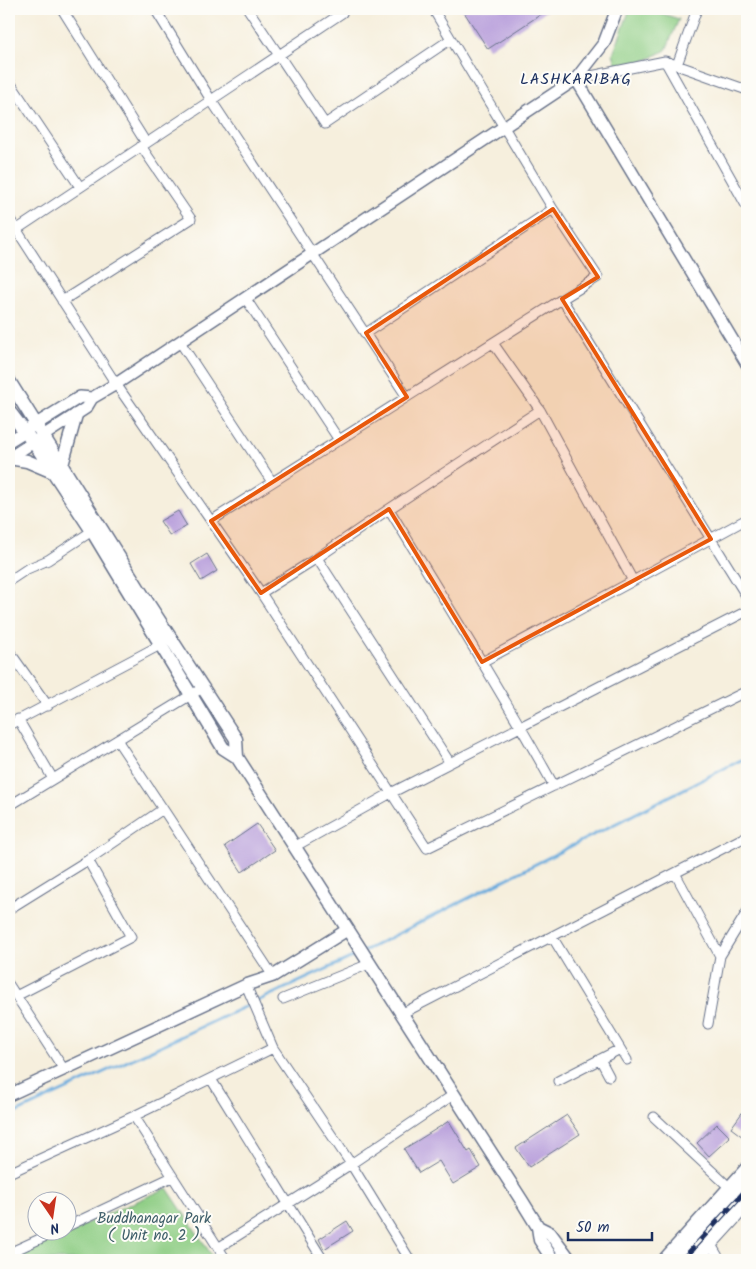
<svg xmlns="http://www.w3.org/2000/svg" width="756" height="1269" viewBox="0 0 756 1269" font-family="Kalam,sans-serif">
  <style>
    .green { fill: #8ecd84; stroke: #547e71 }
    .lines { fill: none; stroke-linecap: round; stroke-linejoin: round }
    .stream { stroke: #69abdd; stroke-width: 3 }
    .building { fill: #b89fdb }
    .minor-casing { stroke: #68728a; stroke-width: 11 }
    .tertiary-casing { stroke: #68728a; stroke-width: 14 }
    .secondary-casing { stroke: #68728a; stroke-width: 15 }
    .primary-casing { stroke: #68728a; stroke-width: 16 }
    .minor { stroke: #fff; stroke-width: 9 }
    .tertiary { stroke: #fff; stroke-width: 11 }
    .secondary { stroke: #fff; stroke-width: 12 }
    .primary { stroke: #fff; stroke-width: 14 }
    .rail-casing { stroke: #1b2f5e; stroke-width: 5 }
    .rail { stroke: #fdfcf7; stroke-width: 3; stroke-dasharray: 9; stroke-linecap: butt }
    .marked { fill: #e8590c; fill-opacity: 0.2; stroke: #e8590c; stroke-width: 4; stroke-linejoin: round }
    .labels { text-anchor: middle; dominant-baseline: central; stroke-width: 4; stroke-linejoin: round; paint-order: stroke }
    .park-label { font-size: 15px; fill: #3e5e69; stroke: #fdfcf7 }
    .neighbourhood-label { font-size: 16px; letter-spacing: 1px; fill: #1b2f5e; stroke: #fdfcf7 }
  </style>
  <rect width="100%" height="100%" fill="#fdfcf7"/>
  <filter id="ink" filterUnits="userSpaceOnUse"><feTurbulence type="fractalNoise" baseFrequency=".02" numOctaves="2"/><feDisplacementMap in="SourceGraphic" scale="10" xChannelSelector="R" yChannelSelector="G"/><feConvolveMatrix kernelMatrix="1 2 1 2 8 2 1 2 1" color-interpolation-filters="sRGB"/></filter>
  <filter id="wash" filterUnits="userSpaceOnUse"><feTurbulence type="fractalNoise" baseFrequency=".0096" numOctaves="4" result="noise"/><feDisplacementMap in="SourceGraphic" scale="20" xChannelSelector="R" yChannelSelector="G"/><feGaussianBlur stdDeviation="1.12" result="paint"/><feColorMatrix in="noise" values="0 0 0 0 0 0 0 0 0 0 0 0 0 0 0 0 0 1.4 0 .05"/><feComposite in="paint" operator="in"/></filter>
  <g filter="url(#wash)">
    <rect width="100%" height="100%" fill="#f6efdd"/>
    <path class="green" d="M630 9H647L679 19 666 50 647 60 625 67 616 63 613 54Z
      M167 1188 215 1260H9V1257Z"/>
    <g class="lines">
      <path class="stream" d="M364 951 747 757
        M9 1116 359 954"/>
    </g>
    <g id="blocks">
      <path class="building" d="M462 9H549L488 49Z
        M178 511 187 526 170 536 160 521Z
        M207 554 217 571 201 581 191 564Z
        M257 824 275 850 242 872 225 846Z
        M747 1106V1140L731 1128Z
        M567 1115 580 1134 529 1167 516 1148Z
        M449 1121 468 1152 471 1150 481 1167 453 1184 439 1161 419 1173 404 1149Z
        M717 1124 730 1137 709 1156 697 1143Z
        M347 1221 353 1231 324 1249 319 1239Z"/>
    </g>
  </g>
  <g filter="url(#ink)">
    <use href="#blocks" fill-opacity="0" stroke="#68728a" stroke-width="1"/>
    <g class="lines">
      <defs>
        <path id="minor" d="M62 9 146 143
          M155 9 211 100 407 397
          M248 9 325 124 451 39
          M433 9 553 209
          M665 61 747 90
          M677 65 697 9
          M576 79 665 61 747 207
          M9 81 80 187
          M9 218 116 384 211 521
          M16 230 342 13 340 9
          M246 299 339 440
          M62 301 191 219 141 146
          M366 333 553 209 598 277 562 299
          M180 342 272 482
          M493 343 540 410
          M389 509 317 558 450 763
          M9 581 27 569 48 560 92 531
          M633 581 747 519
          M261 593 317 558
          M747 597 562 299 211 521 261 593 427 848 747 691
          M9 651 48 706
          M482 662 633 581 540 410 389 509C445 601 502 692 554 786
          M18 719 53 779
          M9 725 162 644
          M117 740 163 809
          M9 806 204 687
          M294 847 391 793 747 611
          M88 860 163 809 273 976
          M675 873 720 956
          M9 909 88 860 131 937 16 996
          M553 938 627 1060
          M9 985 63 1068
          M246 985 273 1048 351 1164 410 1260
          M283 999 369 964
          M401 1014 747 836
          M708 1024 720 956 747 912
          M600 1059 609 1076
          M211 1079 323 1260
          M558 1081 620 1049
          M134 1116 226 1260
          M654 1117 730 1188
          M9 1173 134 1116 273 1048
          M68 1226 172 1177
          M218 1248 351 1164 453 1095
          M713 1248 720 1260
          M9 1253 55 1232"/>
        <path id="tertiary" d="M576 79 747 364
          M9 441 80 397 92 398 116 384 576 79 604 43 617 9
          M9 458 86 408 92 398
          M9 1095 246 985 273 976 347 930"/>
        <path id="secondary" d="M9 381 142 594 236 739 237 757
          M9 411 38 449 92 531 223 748 237 757 522 1201 538 1227 540 1240 553 1260
          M9 458 27 461 53 472
          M62 465 76 415
          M538 1227 550 1233 570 1260
          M664 1260 747 1168"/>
        <path id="primary" d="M674 1260 747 1180
          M695 1260 747 1203"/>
      </defs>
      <use href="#minor" class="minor-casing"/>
      <use href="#tertiary" class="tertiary-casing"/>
      <use href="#secondary" class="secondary-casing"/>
      <use href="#primary" class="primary-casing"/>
      <use href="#minor" class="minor"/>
      <use href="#tertiary" class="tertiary"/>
      <use href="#secondary" class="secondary"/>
      <use href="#primary" class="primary"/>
      <defs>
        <path id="rail" d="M682 1260 747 1189"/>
      </defs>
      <use href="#rail" class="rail-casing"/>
      <use href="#rail" class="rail"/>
    </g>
  </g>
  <path class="marked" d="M553 209 598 277 562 299 711 539 482 662 389 509 261 593 211 521 407 397 366 333Z"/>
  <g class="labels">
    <g class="park-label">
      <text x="154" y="1219">Buddhanagar Park<tspan x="154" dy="17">( Unit no. 2 )</tspan></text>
    </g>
    <g class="neighbourhood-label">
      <text x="576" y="79">LASHKARIBAG</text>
    </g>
  </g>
  <rect width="756" height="1269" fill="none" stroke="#fdfcf7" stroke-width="30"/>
  <g transform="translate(52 1216) rotate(167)"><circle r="24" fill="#fdfcf7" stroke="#a3aaba"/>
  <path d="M0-4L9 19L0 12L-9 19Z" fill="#c8321e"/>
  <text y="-8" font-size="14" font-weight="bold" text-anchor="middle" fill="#1b2f5e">N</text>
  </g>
  <path d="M568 1232v8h84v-8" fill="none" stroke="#1b2f5e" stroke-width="2.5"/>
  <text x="576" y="1232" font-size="15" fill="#1b2f5e" stroke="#fdfcf7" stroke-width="4" paint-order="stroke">50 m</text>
</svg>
